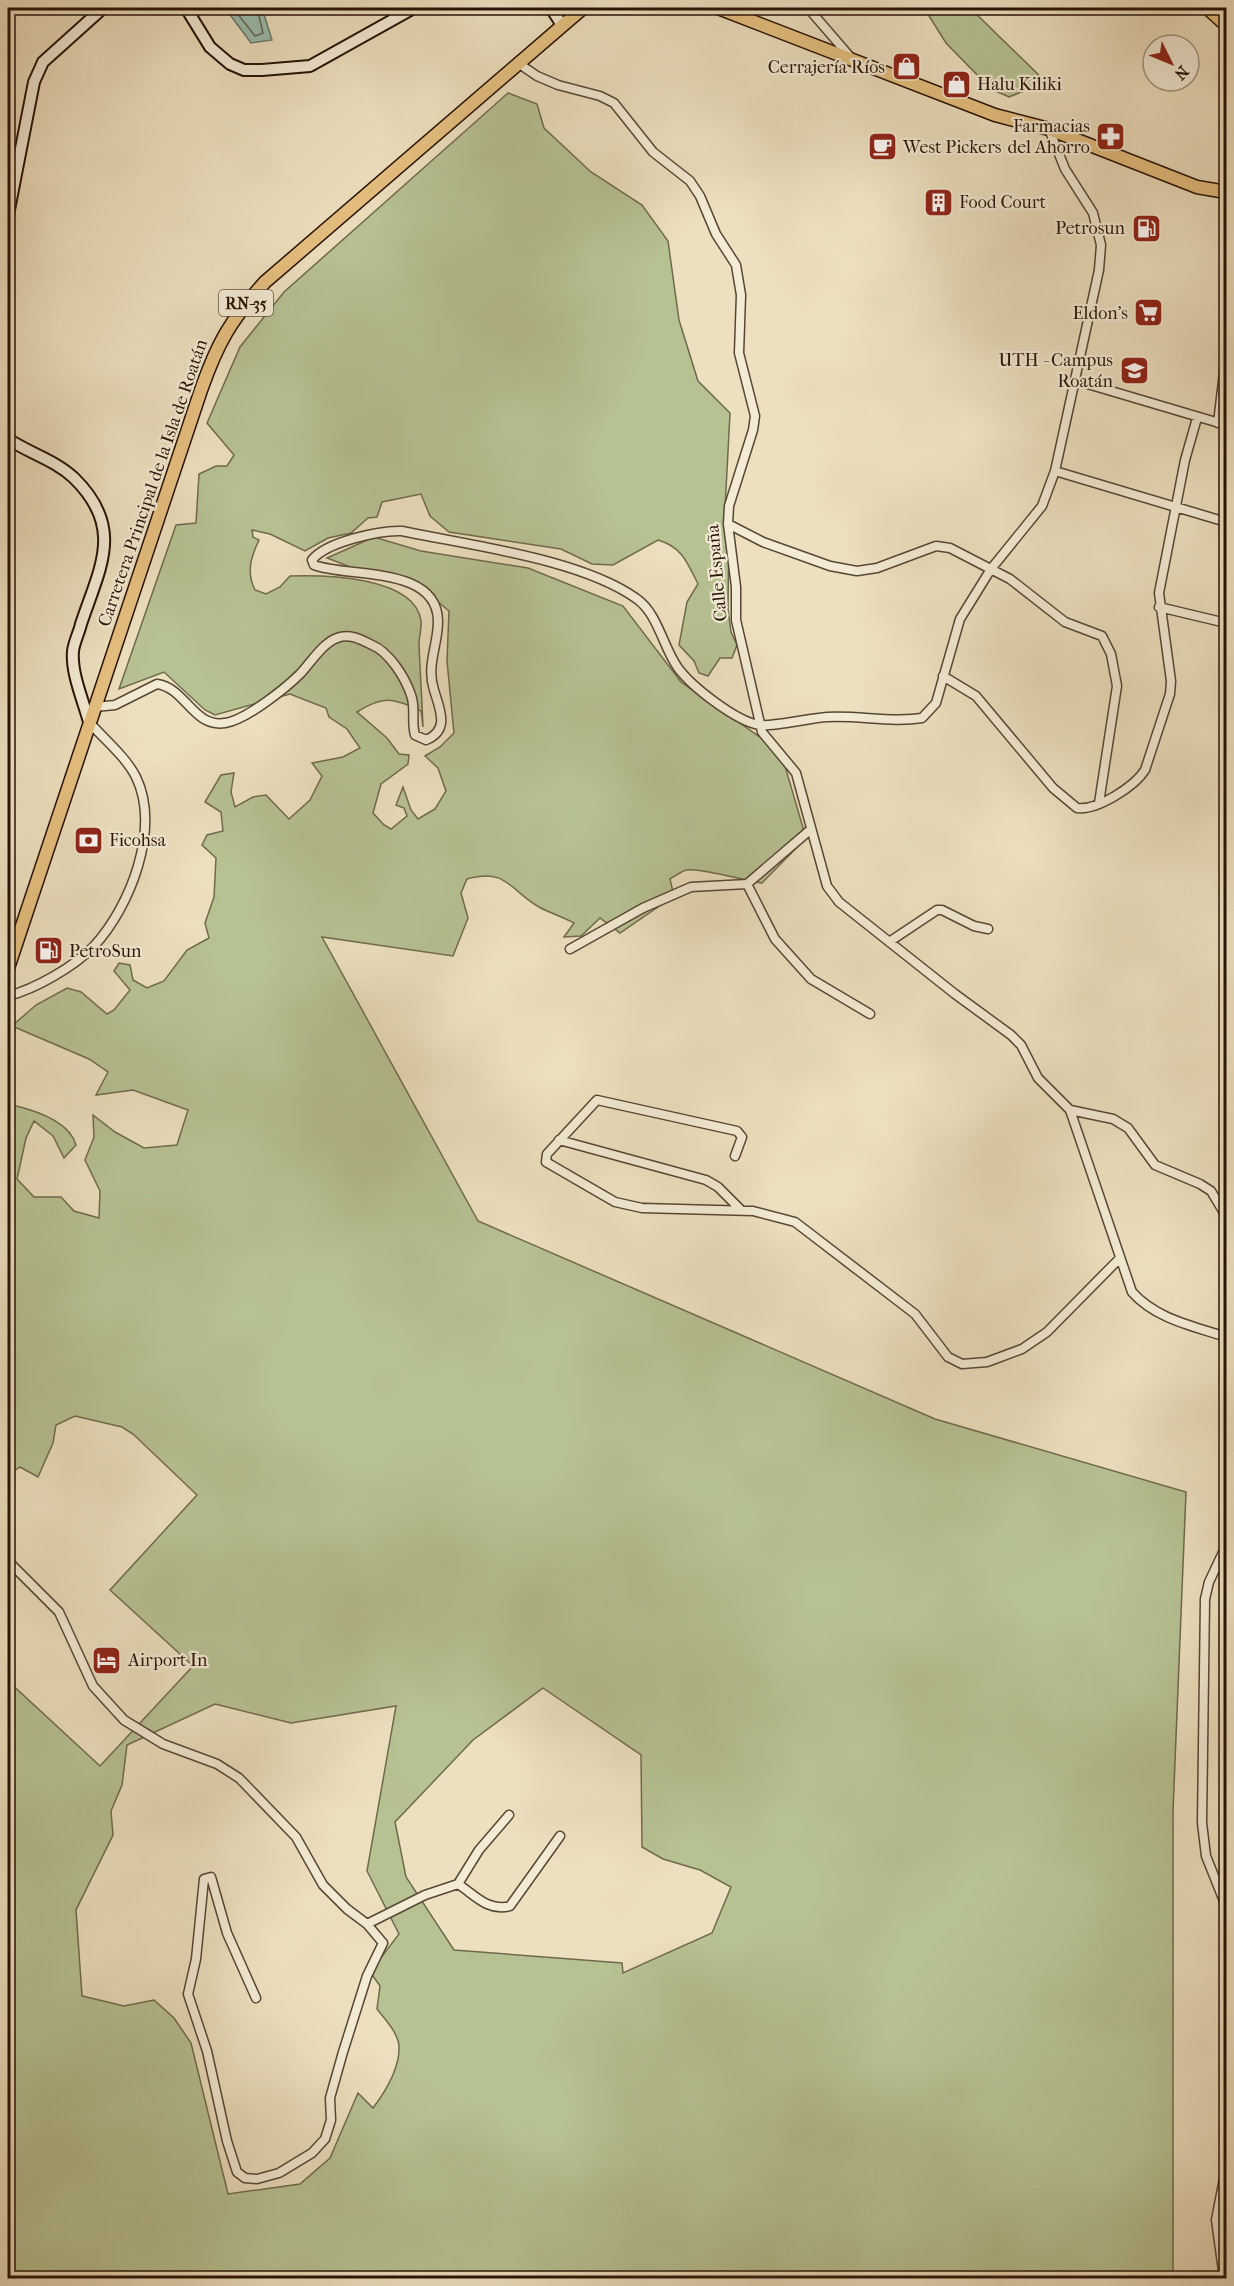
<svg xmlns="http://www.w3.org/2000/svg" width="1234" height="2286" viewBox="0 0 1234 2286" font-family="'IM FELL French Canon',serif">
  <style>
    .green { fill: #b7c293; stroke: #6f6a4c; stroke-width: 1.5; fill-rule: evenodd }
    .water { fill: #9abdad; stroke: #6c796a; stroke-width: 1.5 }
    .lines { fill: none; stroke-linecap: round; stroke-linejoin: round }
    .shore { stroke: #60685a; stroke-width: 1.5 }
    .street-casing { stroke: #584634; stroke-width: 11 }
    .secondary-casing { stroke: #271206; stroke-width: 14 }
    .primary-casing { stroke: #271206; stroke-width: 15 }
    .street { stroke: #f3ebd5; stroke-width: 8 }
    .secondary { stroke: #f3ebd5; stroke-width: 10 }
    .primary { stroke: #e6c080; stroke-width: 12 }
    .labels { text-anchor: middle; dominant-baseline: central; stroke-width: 4.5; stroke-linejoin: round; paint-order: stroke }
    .shield { fill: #f3ebd5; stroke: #645344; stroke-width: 1.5 }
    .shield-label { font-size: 16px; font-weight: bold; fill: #271206 }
    .poi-label { font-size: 18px; fill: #271206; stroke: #f3ebd5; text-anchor: start }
    .street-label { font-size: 18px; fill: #271206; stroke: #f3ebd5 }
  </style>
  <rect width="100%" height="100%" fill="#ede0bf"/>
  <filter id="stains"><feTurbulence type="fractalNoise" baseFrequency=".00333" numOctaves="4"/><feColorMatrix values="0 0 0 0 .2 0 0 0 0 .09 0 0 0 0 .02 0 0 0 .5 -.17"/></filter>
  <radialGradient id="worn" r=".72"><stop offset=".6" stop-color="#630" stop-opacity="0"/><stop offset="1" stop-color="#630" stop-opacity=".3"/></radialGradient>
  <path class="green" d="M924 8H970L1046 82 1009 97 991 89 946 43Z
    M508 93 537 104 544 128 591 172 642 205 668 241 679 320 698 381 730 413 725 509 729 533 728 609 731 632 737 645 732 658H720L708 676 699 673 694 661 679 645 687 602 698 584C687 562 682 547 658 540L613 565 592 564 561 549 449 532 430 516 421 494 382 502 377 517 368 518 351 533 328 538 305 551 270 534 252 530 253 537 259 540C251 557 246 572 255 590L266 594 280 587 290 576C324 575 415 576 421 621 422 628 419 636 419 644 420 671 422 699 423 727L421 711C394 698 383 695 357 712L387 738 399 754 409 755 408 764 381 784 373 813 384 825 391 829 407 816 404 808 396 805 403 787 411 810 418 819 435 809 446 791 438 768 425 756 440 747 454 733 447 661 449 611 412 580 353 568 327 558 374 537 421 551 528 568 623 606 681 682 764 740 785 766 806 838 762 883C746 881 699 867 687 870 681 871 674 877 670 879L674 896 620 933 600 918 581 936 564 937 574 923C563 917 550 913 539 907 509 890 508 868 467 879L461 893 468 918 453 956 322 937 478 1221 935 1419 1186 1492 1173 1811V2278H8V1681L100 1766 193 1666 110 1590 197 1495 133 1434 122 1427 75 1416 56 1425 53 1443 38 1477 20 1467 8 1475V1104C31 1109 69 1120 76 1145L64 1158 53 1136 34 1121 26 1138 17 1179 34 1197H61L74 1211 99 1218 100 1191 85 1160 94 1137 93 1115 115 1132 144 1148 177 1145 188 1110 133 1090 96 1095 108 1072 89 1059 12 1026 36 1005 67 988 81 992 107 1014 114 1010 130 990 114 971 119 963 130 965 133 980 147 988 164 981 187 950 209 938 205 923 214 897 216 858 202 845 207 835 223 831 221 812 205 802 221 775 234 773 231 792 235 807 253 797 266 795 289 819 310 800 322 776 312 763 343 757 360 748 347 729 329 717 326 708 290 694 215 715 205 710 164 672 119 689 176 525 196 523 199 474 216 466H227L234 455 207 423 240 347 284 292ZM543 1688 641 1755 642 1847 663 1859 700 1870 731 1887 712 1933 623 1973 622 1963 454 1950 406 1877 395 1822 473 1740ZM215 1704 291 1723 396 1706 367 1871 399 1934 370 1972 380 1986 377 2009C385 2019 398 2033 399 2046 400 2068 385 2092 373 2108L358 2093 330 2158 300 2184 228 2194 191 2043 174 2018 154 2000 124 2006 82 1996 76 1910 113 1835 111 1811 122 1785 127 1745Z"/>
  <path class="water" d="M225 8H262L272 40 251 43Z"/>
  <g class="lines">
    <path class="shore" d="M233 8 255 36 263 33 257 8"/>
    <defs>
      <path id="street" d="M808 8 852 59
        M518 63 537 76 558 85 600 96 614 103 653 152 690 181 700 196 716 234 736 265 741 295 739 353 755 416 753 430 729 506 728 524 736 587V620L762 732 796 773 827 886 839 902 955 994 1011 1035 1021 1045 1038 1078 1070 1110 1132 1292C1156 1319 1193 1326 1226 1337
        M1074 380 1226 425
        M1218 423 1226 356
        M1055 471 1226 522
        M728 524 763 542 830 566 857 571 877 568 936 546 950 548 1010 579 1065 622 1102 636 1111 654 1117 686 1099 803
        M1159 607 1226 623
        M943 676 976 696 1053 788 1077 808C1097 811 1135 786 1145 770L1170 694 1171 681 1159 593 1185 460 1197 418
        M95 707 115 705 157 684C186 688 193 728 225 723 246 720 286 688 301 673 311 662 323 643 337 638 350 633 362 640 372 645 389 652 405 677 411 695 416 708 411 722 415 735L426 740C450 730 440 710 434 690 426 665 438 646 438 621 437 565 348 578 314 565L312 560C326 542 380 530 402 531 468 545 582 559 637 599 658 614 663 647 678 668 692 687 736 721 759 725 773 727 810 718 827 717 859 715 891 723 922 718L936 703 960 619 991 569 1042 506 1055 471 1099 270 1101 245 1093 213 1065 169 1049 129
        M747 884 775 939 811 979 870 1014
        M889 942 937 910H942L974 926 988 929
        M570 949 643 908 691 887 747 884 810 830
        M8 996C35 989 74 967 94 946 130 907 161 829 136 777 126 757 104 739 89 722
        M1070 1110 1113 1119 1128 1128 1155 1165 1200 1184 1211 1191 1226 1216
        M559 1140 706 1180 718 1187 740 1209
        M735 1156 742 1137 737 1131 597 1100 547 1154 546 1162 615 1202 642 1208 753 1211 795 1222 915 1314 948 1357 962 1364 987 1362 1022 1349 1047 1332 1120 1258
        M1226 1546 1209 1582 1205 1599 1202 1823 1206 1856 1226 1906
        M8 1561 59 1612 93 1686 124 1720 163 1744 217 1764 239 1778 296 1837 323 1885 347 1909 367 1924 383 1943 367 1976 343 2052 330 2098 331 2120 325 2139 312 2153 279 2173 257 2179 245 2178 237 2172 227 2141 207 2051 188 1994 196 1959 204 1879 211 1877 227 1933 256 1998
        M458 1884C475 1895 488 1912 510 1906L560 1836
        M458 1884 479 1850 509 1815
        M367 1924 425 1895 458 1884
        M1224 2278 1216 2220 1226 2168"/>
      <path id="secondary" d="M186 8 210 47 230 64 244 70H262L310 66 414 8
        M551 8 562 25
        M8 215 34 82 43 62 103 8
        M8 439C29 453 55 460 74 478 125 528 100 567 81 624 79 633 74 642 73 651 71 673 83 700 89 722"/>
      <path id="primary" d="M718 8 995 115 1049 129 1197 187 1226 192
        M1207 8 1226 25
        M8 968 201 390C218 342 230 321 265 282L583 8"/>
    </defs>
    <use href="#street" class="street-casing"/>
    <use href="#secondary" class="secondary-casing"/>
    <use href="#primary" class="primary-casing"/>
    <use href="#street" class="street"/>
    <use href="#secondary" class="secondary"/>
    <use href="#primary" class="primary"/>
  </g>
  <defs>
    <symbol id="shop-square" viewBox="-11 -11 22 22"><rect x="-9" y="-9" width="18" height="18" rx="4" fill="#8f2418" stroke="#f3ebd5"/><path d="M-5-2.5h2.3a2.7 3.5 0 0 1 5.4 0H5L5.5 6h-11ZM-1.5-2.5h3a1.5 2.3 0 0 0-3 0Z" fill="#fff"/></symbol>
    <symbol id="pharmacy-square" viewBox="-11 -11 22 22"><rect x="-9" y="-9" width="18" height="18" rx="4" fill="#8f2418" stroke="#f3ebd5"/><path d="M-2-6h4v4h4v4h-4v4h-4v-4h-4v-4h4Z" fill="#fff"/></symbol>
    <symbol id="cafe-square" viewBox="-11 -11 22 22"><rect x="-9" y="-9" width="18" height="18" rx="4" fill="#8f2418" stroke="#f3ebd5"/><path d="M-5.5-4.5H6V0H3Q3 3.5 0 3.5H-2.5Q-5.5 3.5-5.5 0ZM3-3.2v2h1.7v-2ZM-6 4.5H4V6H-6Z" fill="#fff"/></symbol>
    <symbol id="building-square" viewBox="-11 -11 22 22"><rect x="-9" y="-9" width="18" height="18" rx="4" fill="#8f2418" stroke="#f3ebd5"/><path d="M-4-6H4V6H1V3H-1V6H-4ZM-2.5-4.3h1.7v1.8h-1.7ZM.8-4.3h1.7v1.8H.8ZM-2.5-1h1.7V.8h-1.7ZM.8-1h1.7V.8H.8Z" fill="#fff"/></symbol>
    <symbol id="fuel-square" viewBox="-11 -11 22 22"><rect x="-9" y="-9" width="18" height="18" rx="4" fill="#8f2418" stroke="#f3ebd5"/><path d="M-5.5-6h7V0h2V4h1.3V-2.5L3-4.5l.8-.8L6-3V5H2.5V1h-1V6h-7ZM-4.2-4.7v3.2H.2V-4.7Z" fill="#fff"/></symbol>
    <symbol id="supermarket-square" viewBox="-11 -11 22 22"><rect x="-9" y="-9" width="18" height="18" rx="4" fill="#8f2418" stroke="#f3ebd5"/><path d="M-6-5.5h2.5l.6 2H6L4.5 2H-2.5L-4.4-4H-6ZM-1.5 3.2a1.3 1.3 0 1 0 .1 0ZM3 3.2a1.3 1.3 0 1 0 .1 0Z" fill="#fff"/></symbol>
    <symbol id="university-square" viewBox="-11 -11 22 22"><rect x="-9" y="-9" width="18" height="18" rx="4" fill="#8f2418" stroke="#f3ebd5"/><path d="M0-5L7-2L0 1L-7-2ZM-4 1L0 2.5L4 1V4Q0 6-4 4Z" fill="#fff"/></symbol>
    <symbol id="bank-square" viewBox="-11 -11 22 22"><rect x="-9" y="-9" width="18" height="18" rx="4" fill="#8f2418" stroke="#f3ebd5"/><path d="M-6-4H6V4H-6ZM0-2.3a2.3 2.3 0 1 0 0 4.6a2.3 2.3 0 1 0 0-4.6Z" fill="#fff"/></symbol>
    <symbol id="hotel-square" viewBox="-11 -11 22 22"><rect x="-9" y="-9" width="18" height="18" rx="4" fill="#8f2418" stroke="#f3ebd5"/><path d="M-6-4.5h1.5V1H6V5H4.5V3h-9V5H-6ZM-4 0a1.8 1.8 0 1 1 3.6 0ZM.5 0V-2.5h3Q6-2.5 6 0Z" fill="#fff"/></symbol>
  </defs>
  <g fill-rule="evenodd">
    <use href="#shop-square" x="890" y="50" width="33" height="33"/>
    <use href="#shop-square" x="940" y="68" width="33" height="33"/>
    <use href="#pharmacy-square" x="1094" y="120" width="33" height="33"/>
    <use href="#cafe-square" x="866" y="130" width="33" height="33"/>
    <use href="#building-square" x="922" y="186" width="33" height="33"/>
    <use href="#fuel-square" x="1130" y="212" width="33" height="33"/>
    <use href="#supermarket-square" x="1132" y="296" width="33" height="33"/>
    <use href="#university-square" x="1118" y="354" width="33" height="33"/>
    <use href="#bank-square" x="72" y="824" width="33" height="33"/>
    <use href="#fuel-square" x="32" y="934" width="33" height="33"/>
    <use href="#hotel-square" x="90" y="1644" width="33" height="33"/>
  </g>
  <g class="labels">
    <rect class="shield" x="219" y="290" width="54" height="26" rx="4.5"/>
    <g class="shield-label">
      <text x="246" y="303">RN-35</text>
    </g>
    <g class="poi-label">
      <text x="885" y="67" text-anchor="end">Cerrajería Ríos</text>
      <text x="977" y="84">Halu Kiliki</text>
      <text x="1090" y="126" text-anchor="end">Farmacias<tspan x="1090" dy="21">del Ahorro</tspan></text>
      <text x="903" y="147">West Pickers</text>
      <text x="959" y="202">Food Court</text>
      <text x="1125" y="228" text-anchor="end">Petrosun</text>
      <text x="1128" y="313" text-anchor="end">Eldon's</text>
      <text x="1113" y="360" text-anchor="end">UTH - Campus<tspan x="1113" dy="21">Roatán</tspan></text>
      <text x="109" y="840">Ficohsa</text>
      <text x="69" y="951">PetroSun</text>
      <text x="128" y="1660">Airport In</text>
    </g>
    <g class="street-label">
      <text transform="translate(153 483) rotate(-71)">Carretera Principal de la Isla de Roatán</text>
      <text transform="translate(717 573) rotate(-95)">Calle España</text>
    </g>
  </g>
  <rect width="1234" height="2286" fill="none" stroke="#ede0bf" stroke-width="30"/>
  <rect x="9" y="9" width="1216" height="2268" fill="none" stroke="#271206" stroke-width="3"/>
  <rect x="15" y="15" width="1204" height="2256" fill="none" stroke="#271206" stroke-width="1.5"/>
  <g transform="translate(1171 63) rotate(133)"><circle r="28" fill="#f3ebd5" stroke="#a19482" stroke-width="1.5"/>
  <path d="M0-4.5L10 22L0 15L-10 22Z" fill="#8f2418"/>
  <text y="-9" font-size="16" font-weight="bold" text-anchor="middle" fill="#271206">N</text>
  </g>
  <rect width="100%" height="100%" filter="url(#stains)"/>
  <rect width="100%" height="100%" fill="url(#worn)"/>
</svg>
